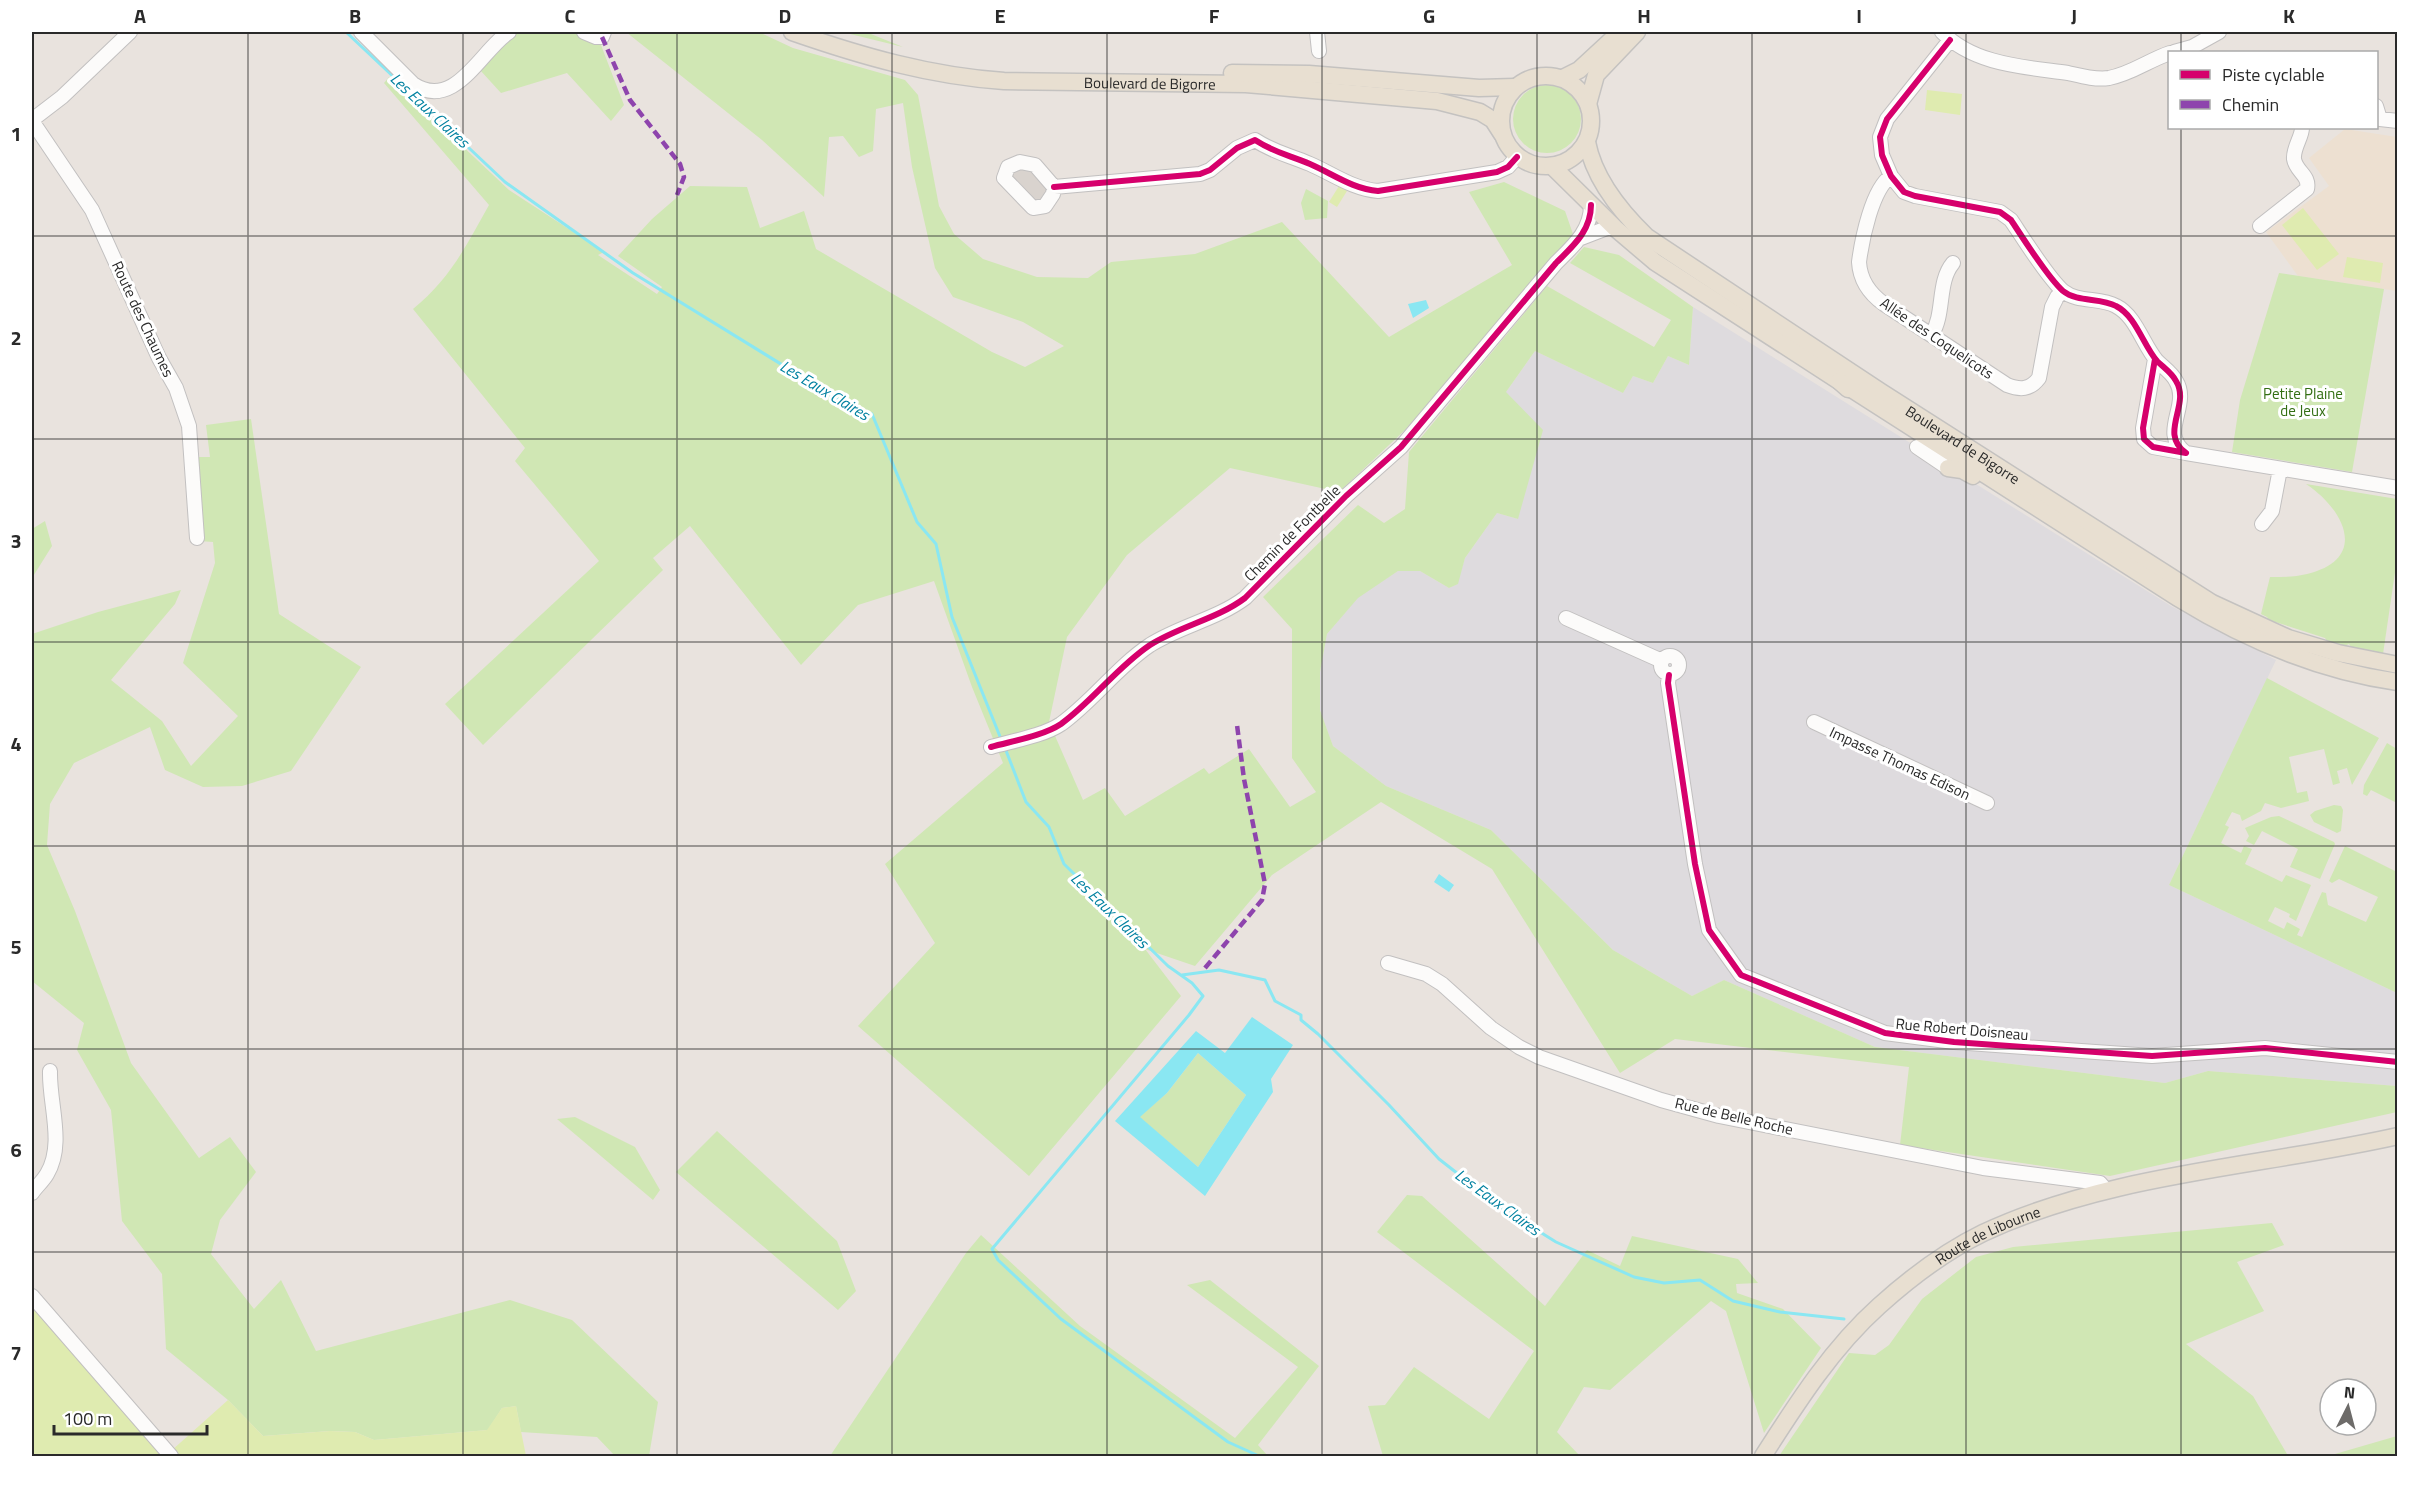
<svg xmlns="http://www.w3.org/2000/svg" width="2429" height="1488" viewBox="0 0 2429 1488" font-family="'Titillium Web',sans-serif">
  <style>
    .industrial { fill: #dedbde }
    .education { fill: #ede0d1 }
    .green { fill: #d0e7b4 }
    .pitch { fill: #dfebb0 }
    .plaza { fill: #d9d3ce }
    .water { fill: #8ae7f2; fill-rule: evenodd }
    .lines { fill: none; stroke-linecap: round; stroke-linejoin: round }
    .stream { stroke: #8ae7f2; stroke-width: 3 }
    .minor-casing { stroke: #c2c0c0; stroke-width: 16 }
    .major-casing { stroke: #c4c2c0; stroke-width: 19 }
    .minor { stroke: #fcfbfa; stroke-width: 14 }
    .major { stroke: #e8dfd1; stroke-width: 16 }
    .quiet { stroke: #8e44ad; stroke-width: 4.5; stroke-dasharray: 9 4.5; stroke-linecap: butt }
    .cycleway-casing { stroke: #fff; stroke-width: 10 }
    .cycleway { stroke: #d6006c; stroke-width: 6 }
    .grid { fill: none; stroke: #2a2a2a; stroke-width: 1.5; stroke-opacity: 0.55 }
    .labels { text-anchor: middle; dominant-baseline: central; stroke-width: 6; stroke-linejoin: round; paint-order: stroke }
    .street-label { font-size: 15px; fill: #2a2a2a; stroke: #fff }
    .park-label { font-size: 15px; fill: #336e13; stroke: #fff }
    .water-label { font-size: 16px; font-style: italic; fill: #0181a0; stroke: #fff }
    .neatline { fill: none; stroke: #2a2a2a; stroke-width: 2 }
    .grid-label { font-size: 20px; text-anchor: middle; font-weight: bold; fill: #2a2a2a }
  </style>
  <rect width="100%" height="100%" fill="#e9e3de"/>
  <path class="industrial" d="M1693 307 2171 606 2276 660 2169 885 2397 993V1086L2208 1071 2165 1083 1875 1047 1724 980 1692 996 1613 950 1491 830 1386 786 1333 746 1320 710V672L1327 634 1358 597 1398 571H1420L1449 588 1457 584 1465 558 1497 513 1518 519 1506 392 1535 351 1623 393 1633 376 1653 383 1668 356 1689 365Z"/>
  <path class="education" d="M2345 129 2397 137V291L2298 276 2266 232 2329 186 2309 158Z"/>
  <path class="green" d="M504 32H596L624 105 611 121 567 73 501 93 480 70Z
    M626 32H759L793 48 905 80 918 95 939 206 954 234 983 259 1037 277 1088 278 1111 262 1195 254 1282 222 1389 337 1512 265 1469 192 1504 182 1565 211 1573 234 1405 430 1339 492 1230 468 1127 555 1067 637 1049 722 1083 800 1105 788 1125 816 1204 768 1209 774 1249 749 1290 807 1316 792 1292 758V629L1263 597 1358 505 1384 523 1405 509 1409 452 1547 286 1654 347 1671 320 1570 263 1584 247 1619 255 1693 307 1689 365 1668 356 1653 383 1633 376 1623 393 1535 351 1506 392 1543 430 1518 519 1497 513 1465 558 1458 584 1449 588 1420 571H1398L1358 598 1327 634 1320 672V710L1333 746 1386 786 1491 830 1613 950 1692 996 1724 980 1875 1047 2165 1083 2208 1071 2397 1086V1112L2110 1176 1900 1145 1909 1067 1675 1039 1620 1073 1492 869 1381 802 1272 875 1195 966 1145 949 1181 996 1029 1176 858 1026 935 943 885 864 1003 763 972 687 934 581 858 605 801 665 690 526 653 558 663 570 483 745 445 704 599 561 515 461 525 448 413 309C450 279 466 246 489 205L384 83 389 77 509 190 604 252 598 255 657 294 662 287 618 256 652 219 690 186 747 187 760 228 804 211 816 249 992 352 1025 367 1064 346 1023 322 953 297 935 268 912 167 903 103 876 109 873 151 859 157 843 136 829 137 824 197 762 140Z
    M842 32H866L903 47Z
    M1513 119a34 34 0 1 1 68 0a34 34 0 1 1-68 0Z
    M1306 189 1328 201 1327 218 1305 220 1301 203Z
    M2279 273 2384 289 2352 472 2232 452 2240 400Z
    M251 419 279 614 361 667 291 771 242 786 203 787 165 770 150 727 74 763 50 804 47 845 75 911 131 1063 199 1158 230 1137 256 1172 220 1220 211 1254 254 1309 281 1280 316 1351 510 1300 572 1320 658 1402 649 1456H615L597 1437 521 1432 516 1406 502 1408 488 1430 374 1440 355 1432 330 1431 263 1436 228 1400 166 1349 162 1274 122 1221 111 1110 77 1050 84 1023 32 981V634L98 612 181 590 175 604 111 680 162 721 191 766 238 716 183 663 215 563 213 542 199 541 196 457H210L206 425Z
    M2306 484 2397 499V559L2383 654 2374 653 2372 650 2369 652 2351 647 2349 644 2345 646 2327 641 2325 638 2269 620 2267 617 2261 614 2270 577C2282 577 2295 577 2307 574 2369 559 2345 510 2306 484Z
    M45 521 52 546 32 578V529Z
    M2267 678 2379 738 2352 785 2347 768 2337 771 2340 783 2333 785 2324 749 2289 757 2297 793 2307 791 2309 801 2281 808 2265 803 2261 811 2242 821 2240 815 2232 812 2225 825 2229 827 2221 843 2241 853 2244 846 2252 849 2245 864 2282 882 2286 875 2311 885 2296 921 2289 917 2290 914 2275 907 2268 921 2284 929 2287 922 2300 929 2297 935 2302 937 2322 892 2326 893 2328 905 2366 922 2378 897 2339 879 2332 883 2329 881 2345 846 2397 872V993L2169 885Z
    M2387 743 2397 749V803L2371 790 2367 796 2363 794 2364 785Z
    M2334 805 2341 806 2343 810 2341 831 2337 833 2314 822 2310 815 2315 811Z
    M2279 816 2334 842 2335 844 2320 879 2290 867 2298 849 2262 831 2254 845 2246 841 2249 836 2245 828 2271 817Z
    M1198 1053 1246 1095 1198 1167 1139 1117 1167 1093Z
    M575 1117 635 1147 660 1190 653 1200 557 1119Z
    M717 1131 837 1241 856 1291 838 1310 676 1172Z
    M1407 1195 1422 1196 1545 1306 1587 1250 1620 1266 1632 1236 1738 1259 1758 1283 1736 1284 1737 1293 1783 1309 1821 1348 1764 1433 1726 1311 1711 1301 1610 1390 1584 1387 1557 1432 1580 1456H1383L1368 1406 1385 1405 1414 1367 1489 1419 1534 1351 1377 1232Z
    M2272 1223 2284 1245 2237 1262 2264 1311 2186 1344 2253 1396 2287 1454H2335L2397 1436V1456H1779L1849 1353 1875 1355 1889 1345 1922 1299 1976 1257 2013 1247Z
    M981 1235 1080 1326 1235 1438 1298 1367 1187 1285 1210 1280 1319 1366 1258 1445 1268 1456H830L966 1253Z"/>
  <path class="pitch" d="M1927 90 1962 94 1960 115 1925 110Z
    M1339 186 1347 191 1337 207 1329 202Z
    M2303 208 2339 254 2317 270 2282 225Z
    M2347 257 2383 263 2380 283 2343 277Z
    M32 1303 164 1456H32Z
    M228 1400 263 1436 330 1431 355 1432 374 1440 487 1430 502 1408 516 1406 526 1456H176L171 1451Z"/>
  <path class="plaza" d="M1028 167 1048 189 1039 203 1034 204 1009 179 1012 168Z"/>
  <path class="water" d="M1426 300 1429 308 1413 318 1408 304Z
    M1439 874 1454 885 1449 892 1434 882Z
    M1252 1017 1293 1045 1271 1079 1273 1092 1205 1196 1115 1121 1196 1031 1225 1053ZM1198 1053 1246 1095 1198 1167 1140 1117 1167 1093Z"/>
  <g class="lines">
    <path class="stream" d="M346 32 505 182 633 273 854 409 872 414 917 522 936 544 952 617 1001 739
      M1005 748 1026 802 1049 827 1064 864 1168 966 1192 983 1203 996 1189 1015 992 1249 998 1260 1061 1319 1228 1442 1259 1456
      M1182 975 1219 970 1265 980 1275 1001 1301 1015V1020L1318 1034 1389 1105 1439 1159 1503 1209 1556 1242 1634 1277 1664 1283 1700 1280 1733 1301 1780 1312 1844 1319"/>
    <defs>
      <path id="minor" d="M361 32 413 84C455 112 481 50 509 32
        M584 32 596 37H602L604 32
        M1317 32 1319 51
        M1942 32C1974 65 2025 67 2068 73 2081 76 2095 80 2109 78 2131 74 2149 60 2170 53
        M1950 40 1887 119 1880 137 1882 155 1891 176 1904 192 1915 196 2000 212 2011 220C2023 238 2048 278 2063 291 2078 303 2100 297 2116 306 2136 316 2143 345 2157 361 2163 367 2172 373 2176 381 2191 405 2158 433 2186 453L2153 447 2144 439 2143 428 2155 359
        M2174 52 2192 47 2219 32
        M2376 106 2380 119 2398 121
        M32 120 62 97 130 32
        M32 121 92 210 159 358 176 388 189 426 197 538
        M1020 162 1035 165 1054 187 1053 194 1045 206 1033 208 1004 178 1008 167Z
        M1891 176C1872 189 1862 239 1859 262 1860 280 1870 294 1884 304L2007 385C2020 390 2030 390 2039 378L2052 307 2057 297 2063 291
        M1054 187 1200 174 1210 170 1237 148 1255 140C1275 153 1289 155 1310 164 1333 174 1353 189 1378 191L1497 172 1508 167 1517 157
        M2260 226 2307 189C2310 175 2296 172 2294 159 2293 148 2302 137 2302 128
        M1581 238 1607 228H1615
        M1932 334C1945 313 1937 282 1953 263
        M1917 447 1948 468
        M2186 453 2398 488
        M2262 524 2272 511 2280 469
        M1566 618 1662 661
        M1661 665a9 9 0 1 1 18 0a9 9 0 1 1-18 0Z
        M1669 675 1668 683 1695 864 1709 930 1741 975 1885 1033 1954 1042 2152 1056 2265 1048 2398 1062
        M1814 722 1987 803
        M991 747C1012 741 1043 736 1061 724 1093 701 1117 667 1150 645 1180 626 1217 619 1245 598L1346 496 1401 447 1556 263C1573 246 1591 231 1591 205
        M1388 963 1426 974 1442 984 1491 1028 1519 1047 1539 1057 1661 1100 1719 1116 1983 1168 2100 1183 2107 1191
        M32 1193C36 1187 43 1181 47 1174 65 1144 49 1104 50 1071
        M32 1296 171 1456"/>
      <g id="major">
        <path id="s1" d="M792 32C861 56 930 76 1004 81L1246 84 1437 101 1480 112 1493 120 1502 134"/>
        <path d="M1232 73 1309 74 1479 88 1515 87"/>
        <circle cx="1546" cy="121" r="45"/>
        <path d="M1563 78 1579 70 1618 34"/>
        <path d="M1588 104 1596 75 1637 32"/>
        <path id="s2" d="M1587 142C1594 179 1620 211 1647 237L1881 392 2212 603 2288 638 2338 653 2398 665"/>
        <path d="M1552 166 1615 228 1655 262 1839 381 1848 389"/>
        <path d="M1839 381 2178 598C2245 639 2319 671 2398 682"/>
        <path d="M1948 468 1962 470 1973 476"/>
        <path id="s3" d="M1763 1456C1797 1403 1832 1348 1879 1306 1910 1278 1946 1251 1983 1233 2111 1173 2261 1167 2398 1136"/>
      </g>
    </defs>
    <use href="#minor" class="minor-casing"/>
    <use href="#major" class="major-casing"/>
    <use href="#minor" class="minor"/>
    <use href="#major" class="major"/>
    <path class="quiet" d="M602 37 630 100 680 164 684 177 677 195
      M1205 968 1262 900 1265 884 1244 779 1237 725"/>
    <defs>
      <path id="cycleway" d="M1950 40 1887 119 1880 137 1882 155 1891 176 1904 192 1915 196 2000 212 2011 220C2023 238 2048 278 2063 291 2078 303 2100 297 2116 306 2136 316 2143 345 2157 361 2163 367 2172 373 2176 381 2191 405 2158 433 2186 453L2153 447 2144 439 2143 428 2155 359
        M1054 187 1200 174 1210 170 1237 148 1255 140C1275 153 1289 155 1310 164 1333 174 1353 189 1378 191L1497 172 1508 167 1517 157
        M1669 675 1668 683 1695 864 1709 930 1741 975 1885 1033 1954 1042 2152 1056 2265 1048 2398 1062
        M991 747C1012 741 1043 736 1061 724 1093 701 1117 667 1150 645 1180 626 1217 619 1245 598L1346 496 1401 447 1556 263C1573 246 1591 231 1591 205"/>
    </defs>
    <use href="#cycleway" class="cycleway-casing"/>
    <use href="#cycleway" class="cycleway"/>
  </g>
  <path class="grid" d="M248 32V1456M463 32V1456M677 32V1456M892 32V1456M1107 32V1456M1322 32V1456M1537 32V1456M1752 32V1456M1966 32V1456M2181 32V52M2181 128V1456M32 236H2398M32 439H2398M32 642H2398M32 846H2398M32 1049H2398M32 1252H2398"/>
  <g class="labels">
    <g class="street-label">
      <text stroke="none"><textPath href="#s1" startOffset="364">Boulevard de Bigorre</textPath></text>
      <text transform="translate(143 319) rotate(65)">Route des Chaumes</text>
      <text transform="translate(1937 338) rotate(34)">Allée des Coquelicots</text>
      <text stroke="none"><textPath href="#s2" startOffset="492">Boulevard de Bigorre</textPath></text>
      <text transform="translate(1292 533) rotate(-45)">Chemin de Fontbelle</text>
      <text transform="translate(1900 763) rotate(25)">Impasse Thomas Edison</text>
      <text transform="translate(1962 1029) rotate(5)">Rue Robert Doisneau</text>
      <text transform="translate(1734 1116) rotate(13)">Rue de Belle Roche</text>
      <text stroke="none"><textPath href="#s3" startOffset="321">Route de Libourne</textPath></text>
    </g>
    <g class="park-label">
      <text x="2303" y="393">Petite Plaine<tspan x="2303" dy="17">de Jeux</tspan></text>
    </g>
    <g class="water-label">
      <text transform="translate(430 110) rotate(43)">Les Eaux Claires</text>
      <text transform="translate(825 390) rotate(31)">Les Eaux Claires</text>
      <text transform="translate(1110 910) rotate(44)">Les Eaux Claires</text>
      <text transform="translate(1498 1202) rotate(36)">Les Eaux Claires</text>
    </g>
  </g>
  <rect width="2429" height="1488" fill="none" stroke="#ffffff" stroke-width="66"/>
  <rect x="2168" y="51" width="210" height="78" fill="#ffffff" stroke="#aaaaaa" stroke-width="1.5"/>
  <rect x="2180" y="70" width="30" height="9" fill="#d6006c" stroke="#aaaaaa" stroke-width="1.5"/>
  <text x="2222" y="81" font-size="18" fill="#2a2a2a">Piste cyclable</text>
  <rect x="2180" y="100" width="30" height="9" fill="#8e44ad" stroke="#aaaaaa" stroke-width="1.5"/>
  <text x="2222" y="111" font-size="18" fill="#2a2a2a">Chemin</text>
  <g transform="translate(2348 1407) rotate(6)"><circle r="28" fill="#ffffff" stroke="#aaaaaa" stroke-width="1.5"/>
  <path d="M0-4.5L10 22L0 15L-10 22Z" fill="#6d6b69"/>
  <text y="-9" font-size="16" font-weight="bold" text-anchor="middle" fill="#2a2a2a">N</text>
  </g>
  <path d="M54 1425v9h153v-9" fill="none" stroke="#2a2a2a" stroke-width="3"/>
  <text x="63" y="1425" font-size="18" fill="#2a2a2a" stroke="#ffffff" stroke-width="4.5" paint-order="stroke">100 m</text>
  <rect x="33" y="33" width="2363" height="1422" class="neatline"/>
  <g class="grid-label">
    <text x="140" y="23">A</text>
    <text x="355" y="23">B</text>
    <text x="570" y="23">C</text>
    <text x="785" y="23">D</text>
    <text x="1000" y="23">E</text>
    <text x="1214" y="23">F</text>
    <text x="1429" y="23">G</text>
    <text x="1644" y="23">H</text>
    <text x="1859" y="23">I</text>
    <text x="2074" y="23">J</text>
    <text x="2289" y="23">K</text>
    <text x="16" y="141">1</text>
    <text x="16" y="345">2</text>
    <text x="16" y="548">3</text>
    <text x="16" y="751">4</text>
    <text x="16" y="954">5</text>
    <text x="16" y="1157">6</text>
    <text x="16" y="1360">7</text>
  </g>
</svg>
